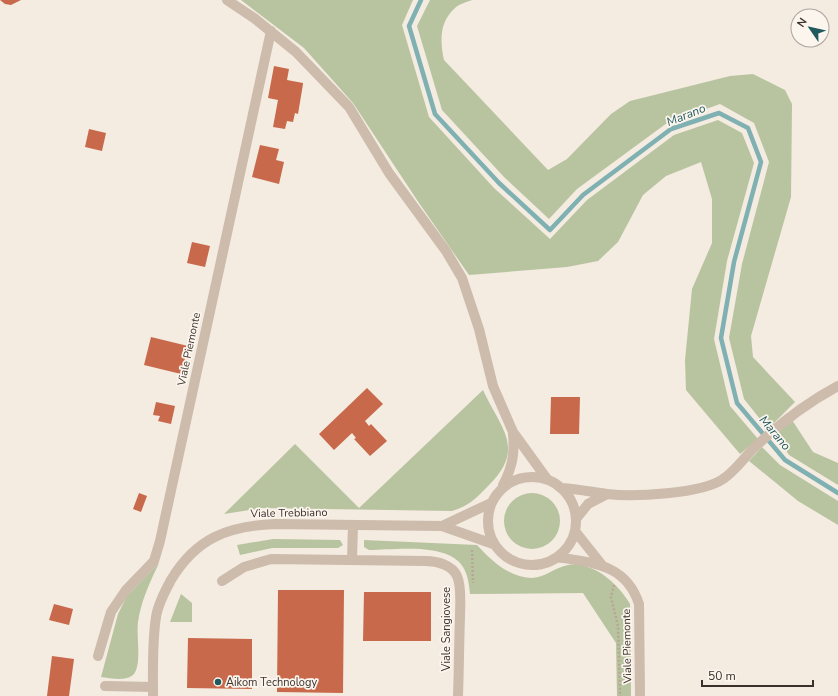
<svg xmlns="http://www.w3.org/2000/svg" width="838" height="696" viewBox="0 0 838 696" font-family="'Nunito Sans',sans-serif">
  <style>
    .green { fill: #b8c4a0 }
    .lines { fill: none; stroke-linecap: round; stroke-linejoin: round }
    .stream { stroke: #7fb0b2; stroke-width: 4.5 }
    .building { fill: #c8694b }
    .path { stroke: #b9a596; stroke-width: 2.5; stroke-dasharray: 2 2; stroke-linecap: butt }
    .minor { stroke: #cdbbac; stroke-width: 10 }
    .poi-dot { fill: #1f5a5e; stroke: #fbf5ee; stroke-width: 1.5 }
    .labels { text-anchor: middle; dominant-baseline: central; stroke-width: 3.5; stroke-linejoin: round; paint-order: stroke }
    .street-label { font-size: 11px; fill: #3b302b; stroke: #fbf5ee }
    .poi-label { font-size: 11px; fill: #3b302b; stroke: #fbf5ee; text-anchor: start }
    .water-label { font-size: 12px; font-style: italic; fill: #1f5a5e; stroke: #fbf5ee }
  </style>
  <rect width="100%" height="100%" fill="#f4ebe1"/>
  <path class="green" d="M241 0H413L402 25 429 117 494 188 550 239 587 200 674 135 718 120 742 133 754 163 727 261 714 339 730 406 758 439 740 454 686 390 685 360 692 289 712 243V199L701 162 666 176 643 195 618 242 598 261 567 267 469 275 417 200 353 103 304 48Z
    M430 0H472C467 2 459 4 455 8 439 22 440 42 444 60L548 170 567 159 611 114 630 101 730 76 753 74 785 90 792 104 791 197 751 336 753 357 795 402 768 429 744 399 729 338 742 264 769 162 754 123 720 104 667 123 577 189 549 219 504 177 442 110 417 26Z
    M483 390C501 429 526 448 489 485 475 499 471 505 452 511L262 508 224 514 295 444 359 508Z
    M792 420 813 452 838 463V485L789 455 775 434Z
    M762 447 780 465 838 501V525L798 501 749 461Z
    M504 521a28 28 0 1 1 56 0a28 28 0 1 1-56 0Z
    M273 539 340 540 343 545 338 548H272L240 555 237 545Z
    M364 540 477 545C492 561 507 576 531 578 545 578 555 567 568 565 594 561 619 585 630 604L631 696H617L616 643 583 593 470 594C469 584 468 575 463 567 448 542 394 550 369 550L364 547Z
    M159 563C150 582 141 601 138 622 136 635 142 663 134 674 127 682 110 678 101 677L118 614 127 596Z
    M181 594 192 603V622H170Z"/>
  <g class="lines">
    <path class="stream" d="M421 0 409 26 435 114 499 183 550 230 583 195 671 129 719 113 748 128 761 162 734 262 721 338 737 403 785 460 838 493"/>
  </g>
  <path class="building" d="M0 0H21L11 5 5 4Z
    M274 66 289 69 287 80 303 83V84L298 114 295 113 293 122 287 121 285 129 273 127 278 100 268 98Z
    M89 129 106 133 102 151 85 147Z
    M260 145 279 149 276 160 284 162 279 184 252 177Z
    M192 242 210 246 205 267 187 263Z
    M151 337 188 346 181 374 144 365Z
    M367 388 383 404 365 421 369 426 371 424 387 441 370 456 354 439 356 438 352 433 334 450 319 434Z
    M551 397H580L579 434H550Z
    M156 402 175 406 171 424 158 421 160 416 153 415Z
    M139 493 147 496 141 512 133 509Z
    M278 590H344L343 693 277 692Z
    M364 592H431V641H363Z
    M54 604 73 609 69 625 49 620Z
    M188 638 252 639V689L187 688Z
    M52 656 74 659 69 696H47Z"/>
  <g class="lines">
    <path class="path" d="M472 550 473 583
      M614 585 611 597 618 626 620 696"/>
    <path class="minor" d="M227 0 254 18 296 52 349 107 389 173 446 251 462 278 479 329 493 386 513 432 547 479
      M488 521a44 44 0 1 1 88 0a44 44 0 1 1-88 0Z
      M503 485C512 468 515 454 513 434
      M562 488C577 489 592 492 607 494 633 497 702 494 723 479 735 471 743 459 753 449 779 424 806 403 838 386
      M576 519 588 504 607 494
      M442 526 491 503
      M575 531 602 565
      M557 557C593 563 626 564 639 604L640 696
      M352 560 353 525
      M222 581 244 567 271 559 426 561C437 561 452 565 457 576 462 587 460 605 460 616 459 643 459 669 458 696
      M98 656 111 612 126 590 154 561 160 541 271 31
      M105 686 153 687
      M153 696C153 670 152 643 156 617 158 604 165 591 171 580 196 538 228 526 275 524L442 526 493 544"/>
  </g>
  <circle class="poi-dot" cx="218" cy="682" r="4"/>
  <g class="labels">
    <g class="street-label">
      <text transform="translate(189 349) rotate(-78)">Viale Piemonte</text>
      <text transform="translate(289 513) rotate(-1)">Viale Trebbiano</text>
      <text transform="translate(446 629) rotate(-90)">Viale Sangiovese</text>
      <text transform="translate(627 646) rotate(-91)">Viale Piemonte</text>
    </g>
    <g class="poi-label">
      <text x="226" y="682">Aikom Technology</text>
    </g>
    <g class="water-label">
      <text transform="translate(686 115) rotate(-22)">Marano</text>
      <text transform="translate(775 433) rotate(50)">Marano</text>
    </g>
  </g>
  <g transform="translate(810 28) rotate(304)"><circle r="19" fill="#fbf5ee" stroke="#aea6a0"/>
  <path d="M0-3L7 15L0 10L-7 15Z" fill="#1f5a5e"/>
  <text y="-6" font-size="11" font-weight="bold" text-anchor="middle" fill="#3b302b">N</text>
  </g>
  <path d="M702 680v6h111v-6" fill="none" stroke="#3b302b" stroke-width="2"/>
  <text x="708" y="680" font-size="12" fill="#3b302b" stroke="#fbf5ee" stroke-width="3" paint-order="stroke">50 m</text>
</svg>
